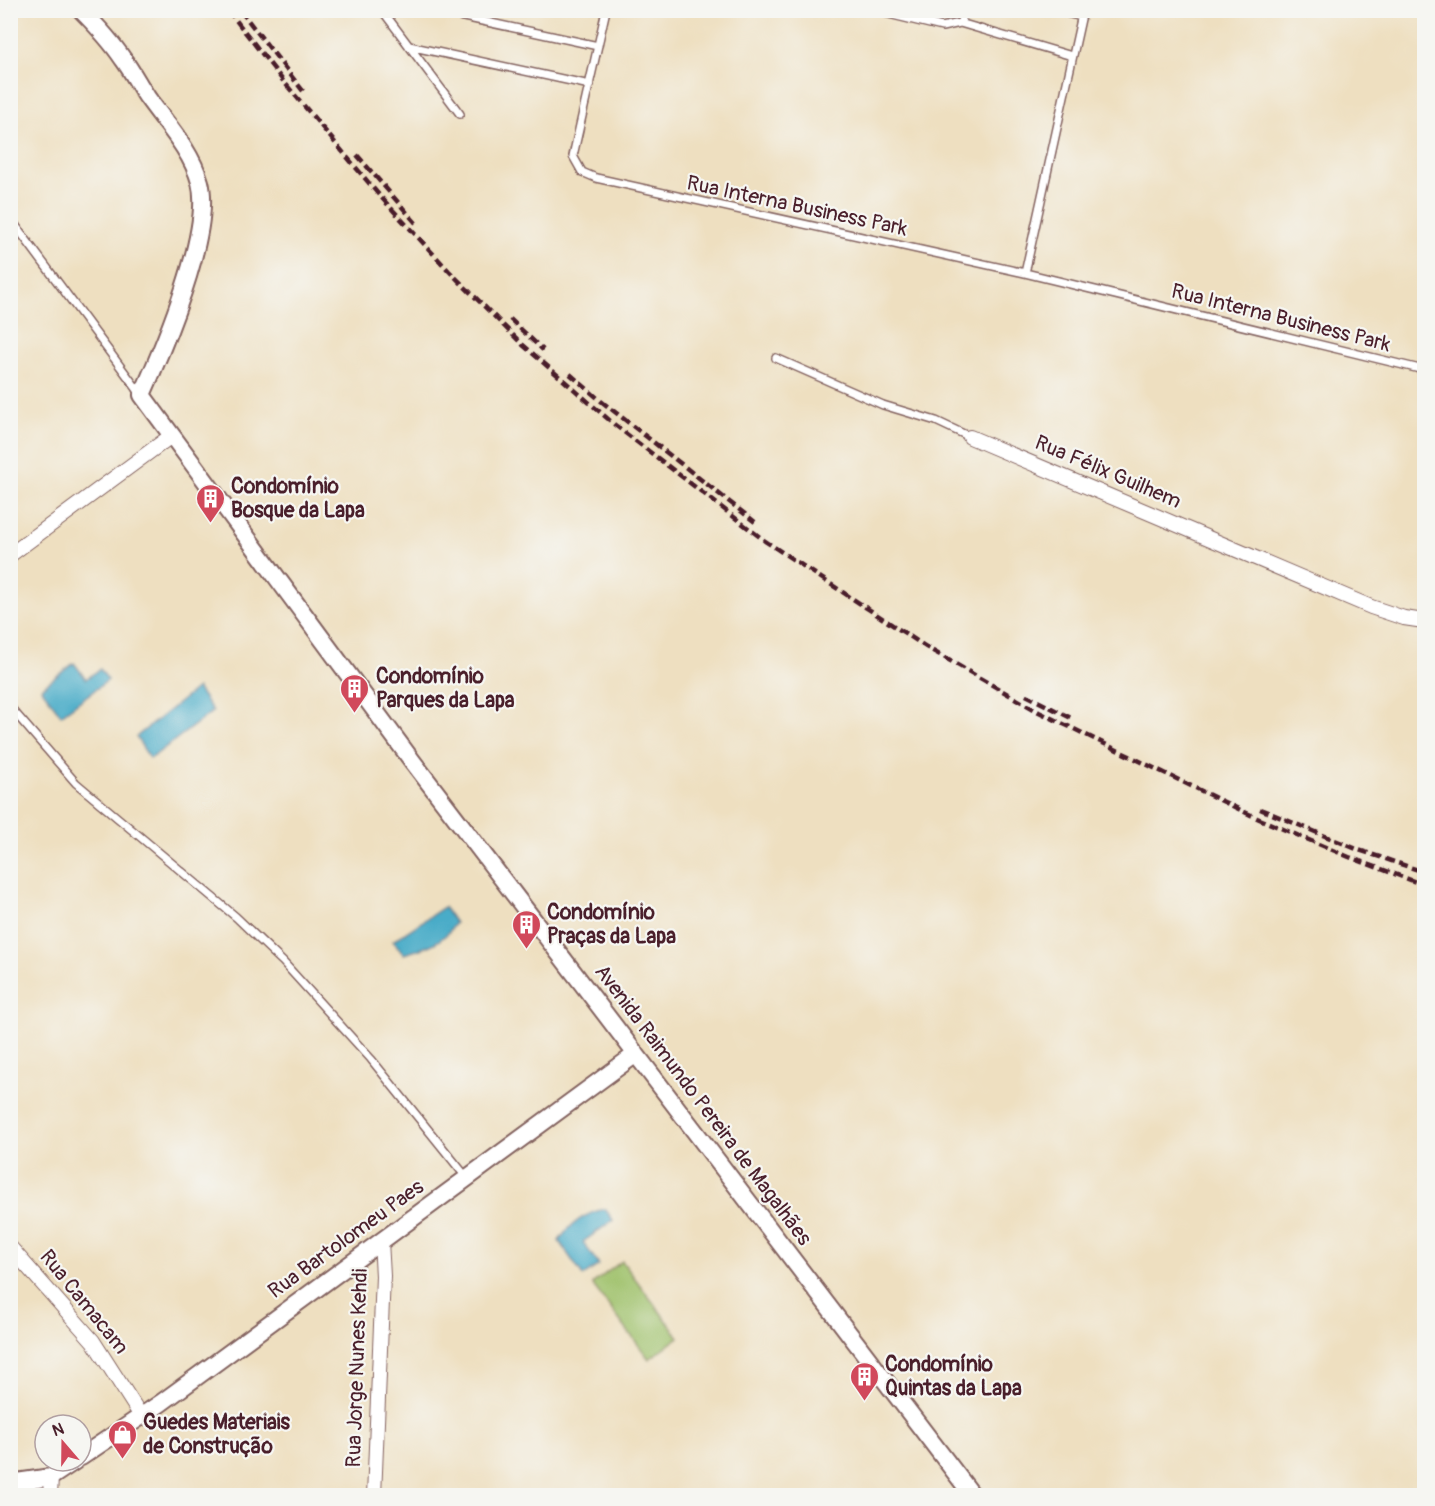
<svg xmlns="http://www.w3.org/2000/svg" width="1435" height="1506" viewBox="0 0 1435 1506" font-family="Pangolin,sans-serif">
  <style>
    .green { fill: #9fc16a; stroke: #74704a; stroke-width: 1.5 }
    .water { fill: #49acc8; stroke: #4a667a; stroke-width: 1.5 }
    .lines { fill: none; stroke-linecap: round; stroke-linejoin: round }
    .service-casing { stroke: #83625f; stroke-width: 10 }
    .minor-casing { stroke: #83625f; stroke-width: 16 }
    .tertiary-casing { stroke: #83625f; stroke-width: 20 }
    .service { stroke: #fff; stroke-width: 7 }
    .minor { stroke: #fff; stroke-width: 14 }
    .tertiary { stroke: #fff; stroke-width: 16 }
    .rail { stroke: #4a1f2b; stroke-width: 4.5; stroke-dasharray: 9 4.5; stroke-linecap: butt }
    .labels { text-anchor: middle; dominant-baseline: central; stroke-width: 4.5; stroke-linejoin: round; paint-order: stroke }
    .street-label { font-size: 21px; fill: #4a1f2b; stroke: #f6f6f2 }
    .poi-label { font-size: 21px; font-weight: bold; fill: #4a1f2b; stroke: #f6f6f2; text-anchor: start }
  </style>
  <rect width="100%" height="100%" fill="#f6f6f2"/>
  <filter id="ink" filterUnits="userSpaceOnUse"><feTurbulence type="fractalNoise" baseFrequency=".0167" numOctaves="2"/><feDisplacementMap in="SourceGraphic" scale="12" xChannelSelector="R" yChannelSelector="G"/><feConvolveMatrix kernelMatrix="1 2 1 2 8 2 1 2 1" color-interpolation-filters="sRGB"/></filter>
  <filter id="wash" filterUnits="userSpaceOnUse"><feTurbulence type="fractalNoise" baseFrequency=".008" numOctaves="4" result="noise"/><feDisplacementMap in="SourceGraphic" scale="24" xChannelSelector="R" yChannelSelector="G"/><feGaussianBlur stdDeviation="1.35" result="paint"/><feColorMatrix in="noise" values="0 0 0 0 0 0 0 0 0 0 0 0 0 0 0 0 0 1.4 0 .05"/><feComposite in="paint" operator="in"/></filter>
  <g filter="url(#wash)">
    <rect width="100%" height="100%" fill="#eedfc0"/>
    <path class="green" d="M622 1261 679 1337 649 1359 592 1284Z"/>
    <path class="water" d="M74 663 86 679 100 669 108 680 61 715 41 688Z
      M197 688 213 711 150 759 136 737Z
      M444 907 455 923C444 943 425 948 404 954L393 941Z
      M605 1209 613 1220 583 1242 599 1265 583 1276 559 1241C570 1224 585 1213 605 1209Z"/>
  </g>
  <g filter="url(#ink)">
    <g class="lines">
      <defs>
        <path id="service" d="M382 10 460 114
          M431 10 598 46
          M606 10 573 156 582 172 596 178 1025 273 1424 370
          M872 10 942 27 960 23 966 10
          M1054 10 1082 17
          M960 23 1072 56
          M409 46 590 85
          M10 218 140 393
          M1025 273 1083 10
          M776 358 883 405 936 421 970 437
          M10 707 76 783 236 917 283 962 371 1059 467 1178"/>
        <path id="minor" d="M970 437 1371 607 1404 618 1424 621
          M10 555 171 436
          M10 1247 93 1341 141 1416
          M50 1496 51 1477
          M374 1496 383 1276 381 1241"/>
        <path id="tertiary" d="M81 10C96 25 111 41 123 59 132 71 139 85 147 97 166 124 191 150 200 182 213 231 163 348 142 395L413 762 973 1496
          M81 1457 161 1403 636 1054
          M10 1483 51 1477 75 1461"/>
      </defs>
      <use href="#service" class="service-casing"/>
      <use href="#minor" class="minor-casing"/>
      <use href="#tertiary" class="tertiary-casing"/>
      <use href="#service" class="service"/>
      <use href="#minor" class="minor"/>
      <use href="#tertiary" class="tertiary"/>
      <path class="rail" d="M228 10 284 82 379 195 449 271 523 345 615 425 765 541 926 647 1039 712 1257 818 1349 857 1424 885
        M240 10 303 91
        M357 155 416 223
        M510 319 543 350
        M570 374 601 401 755 522
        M1026 695 1071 718
        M1260 809 1359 850 1424 872"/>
    </g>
  </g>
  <defs>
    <symbol id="building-pin" viewBox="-11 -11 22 30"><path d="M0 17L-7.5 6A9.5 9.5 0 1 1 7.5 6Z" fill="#d1495b" stroke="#f6f6f2"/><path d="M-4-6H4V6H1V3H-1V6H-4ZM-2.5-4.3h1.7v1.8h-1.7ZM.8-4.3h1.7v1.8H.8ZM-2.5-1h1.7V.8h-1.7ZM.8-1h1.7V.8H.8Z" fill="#fff"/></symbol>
    <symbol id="shop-pin" viewBox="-11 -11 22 30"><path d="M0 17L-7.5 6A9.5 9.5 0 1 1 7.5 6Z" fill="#d1495b" stroke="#f6f6f2"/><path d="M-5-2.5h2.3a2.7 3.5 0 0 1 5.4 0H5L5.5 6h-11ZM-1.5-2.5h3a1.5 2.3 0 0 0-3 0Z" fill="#fff"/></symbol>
  </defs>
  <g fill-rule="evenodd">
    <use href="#building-pin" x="194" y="482" width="33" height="45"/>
    <use href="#building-pin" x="338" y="672" width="33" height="45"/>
    <use href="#building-pin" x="510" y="908" width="33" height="45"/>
    <use href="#building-pin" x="848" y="1360" width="33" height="45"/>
    <use href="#shop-pin" x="106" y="1418" width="33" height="45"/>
  </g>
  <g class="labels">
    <g class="street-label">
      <text transform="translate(797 206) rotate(12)">Rua Interna Business Park</text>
      <text transform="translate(1281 318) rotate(14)">Rua Interna Business Park</text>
      <text transform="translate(1108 472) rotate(23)">Rua Félix Guilhem</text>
      <text transform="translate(703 1105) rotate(53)">Avenida Raimundo Pereira de Magalhães</text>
      <text transform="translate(346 1239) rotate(-36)">Rua Bartolomeu Paes</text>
      <text transform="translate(84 1302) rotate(51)">Rua Camacam</text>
      <text transform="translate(357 1368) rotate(-88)">Rua Jorge Nunes Kehdi</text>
    </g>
    <g class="poi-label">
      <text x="231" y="486">Condomínio<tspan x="231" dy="24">Bosque da Lapa</tspan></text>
      <text x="376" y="676">Condomínio<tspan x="376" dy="24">Parques da Lapa</tspan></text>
      <text x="547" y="912">Condomínio<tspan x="547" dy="24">Praças da Lapa</tspan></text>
      <text x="885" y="1364">Condomínio<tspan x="885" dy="24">Quintas da Lapa</tspan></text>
      <text x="143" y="1422">Guedes Materiais<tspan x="143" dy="24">de Construção</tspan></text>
    </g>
  </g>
  <rect width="1435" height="1506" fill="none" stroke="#f6f6f2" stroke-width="36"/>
  <g transform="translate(63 1443) rotate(340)"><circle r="28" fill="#f6f6f2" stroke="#b1a0a2" stroke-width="1.5"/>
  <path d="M0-4.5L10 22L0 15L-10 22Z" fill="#d1495b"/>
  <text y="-9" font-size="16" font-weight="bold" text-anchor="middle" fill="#4a1f2b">N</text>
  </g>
</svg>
